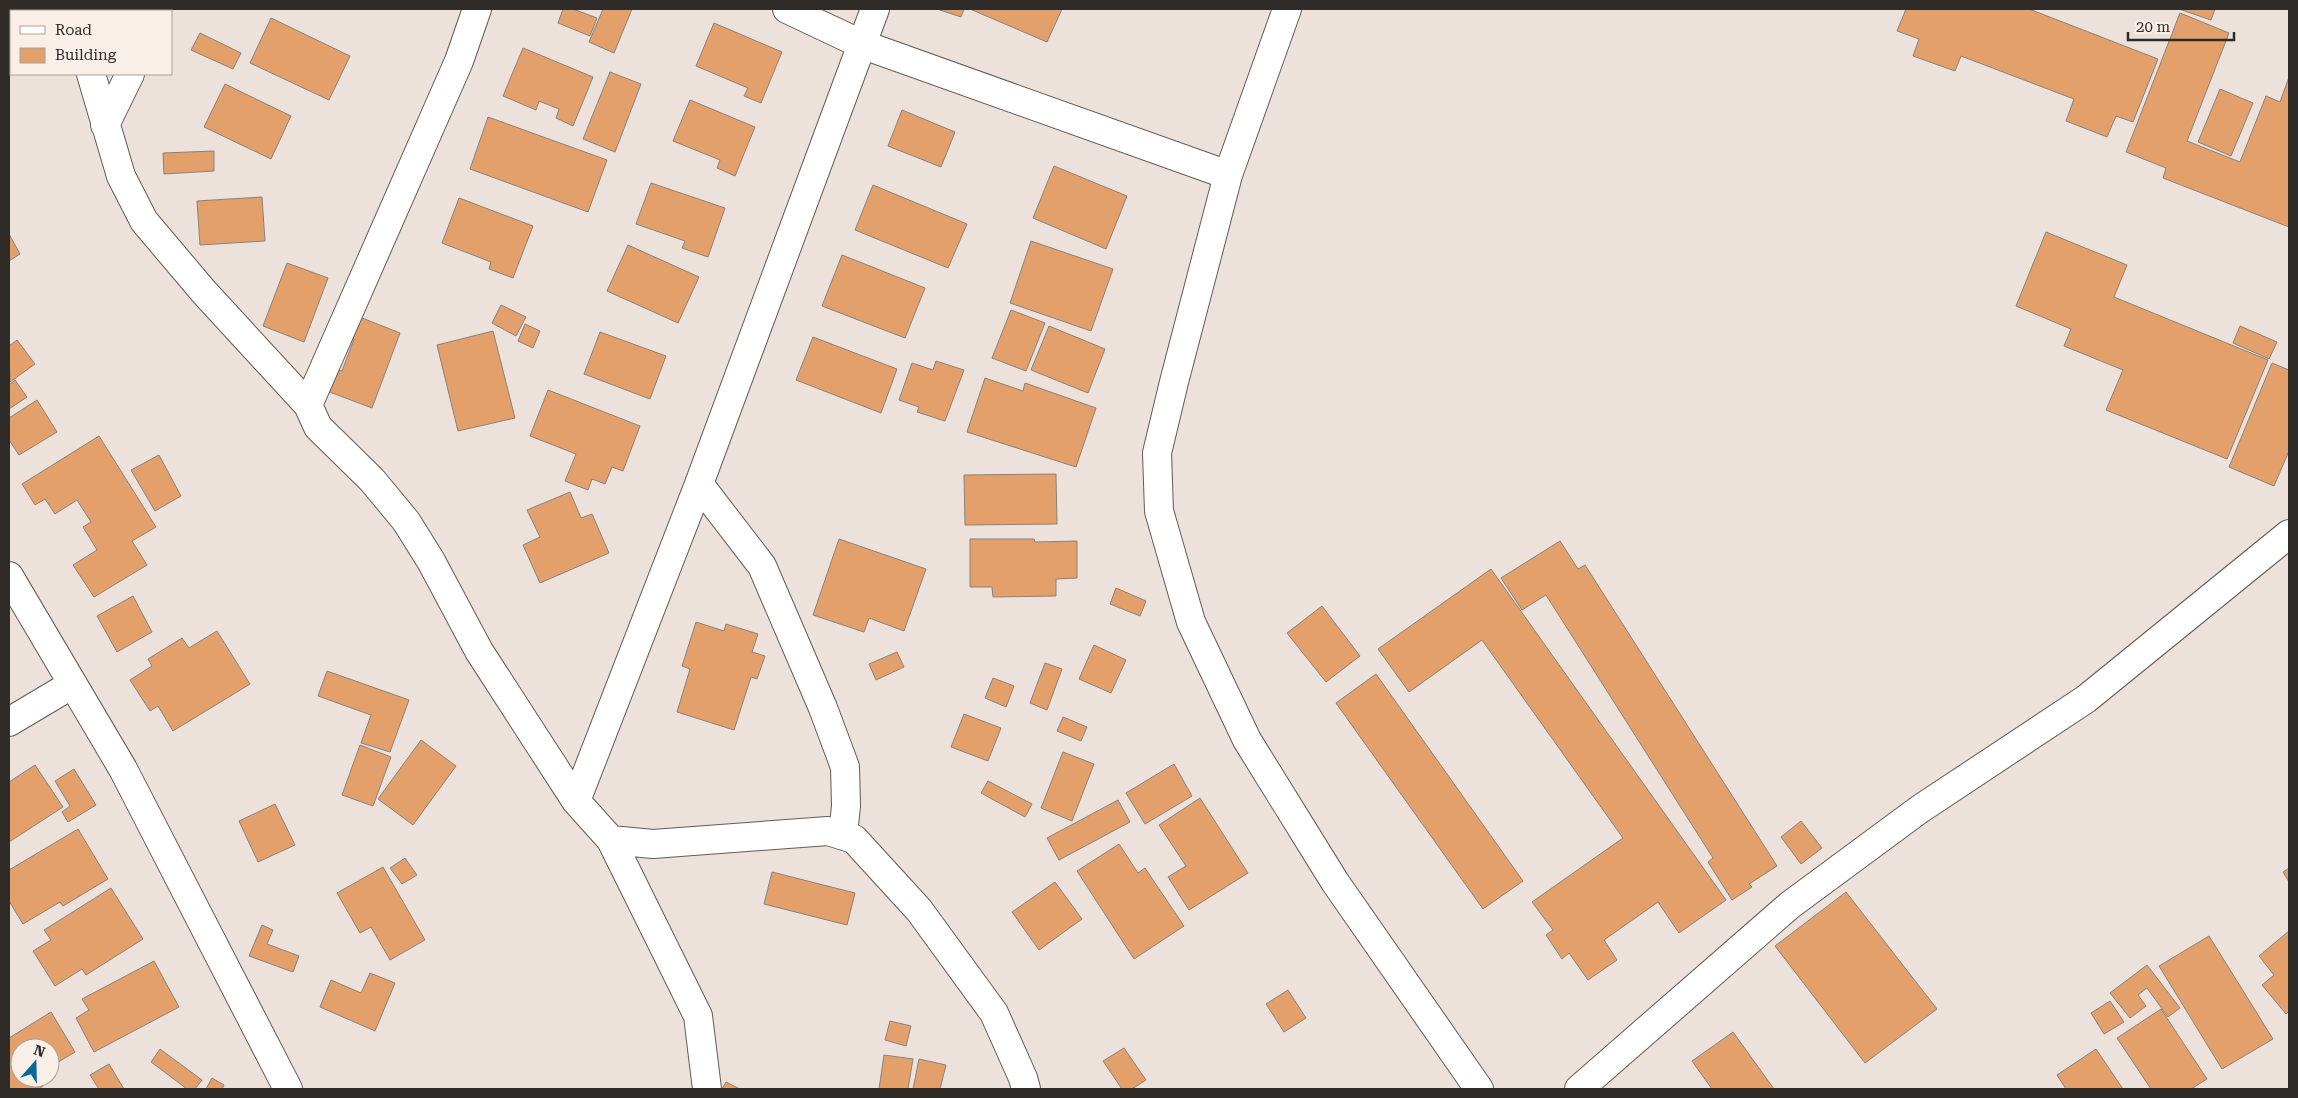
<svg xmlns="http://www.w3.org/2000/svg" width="2298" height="1098" viewBox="0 0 2298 1098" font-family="'Roboto Serif',serif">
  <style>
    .building { fill: #e4a06b; stroke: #8a817a }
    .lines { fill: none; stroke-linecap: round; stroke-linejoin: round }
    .minor-casing { stroke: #635a54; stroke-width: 30 }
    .minor { stroke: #fff; stroke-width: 28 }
  </style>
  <rect width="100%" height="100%" fill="#ece2db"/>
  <path class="building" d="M563 9H573L597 18 590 36 558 23Z
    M603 9H632L614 53 589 42Z
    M937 9H964L961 17Z
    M970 9H1062L1047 42Z
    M1906 9H2029L2158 59 2133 122 2116 116 2107 137 2066 121 2074 99 1961 56 1955 71 1913 56 1919 39 1897 31Z
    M2179 9H2215L2211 20Z
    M2180 13 2229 33 2187 141 2240 162 2266 96 2280 102 2289 77V227L2163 178 2166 168 2126 152Z
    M271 18 350 56 329 100 250 63Z
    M714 23 782 52 761 103 744 96 748 88 696 66Z
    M200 33 241 53 233 69 191 50Z
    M523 48 593 77 573 126 556 118 559 109 539 101 536 110 503 96Z
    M610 72 641 84 615 152 583 139Z
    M225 84 291 116 271 159 204 127Z
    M2220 89 2253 103 2231 156 2198 142Z
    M690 100 755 127 735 176 717 168 720 160 673 141Z
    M902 110 955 132 941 167 888 146Z
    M488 117 607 160 588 212 470 169Z
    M214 151V171L164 174 163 153Z
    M1054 166 1127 196 1106 249 1033 218Z
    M651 183 725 208 708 257 682 248 685 241 636 224Z
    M873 185 967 224 948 268 855 230Z
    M262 197 265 241 200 245 197 201Z
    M459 198 533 226 513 278 489 269 491 262 442 243Z
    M2046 232 2127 265 2114 297 2268 360 2227 459 2106 410 2123 370 2064 346 2071 329 2016 306Z
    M9 234 20 254 9 261Z
    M1031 241 1113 269 1091 331 1010 303Z
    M628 245 699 277 678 323 607 291Z
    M842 255 925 288 905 338 822 306Z
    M287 263 328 278 304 342 263 326Z
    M501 305 526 317 516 336 492 323Z
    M1011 310 1045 323 1026 371 992 358Z
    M357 316 400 333 372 408 327 391 336 369 342 371 354 339 349 337Z
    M525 324 540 331 533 348 518 341Z
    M1049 326 1105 349 1088 393 1031 370Z
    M2240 326 2277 342 2269 359 2233 343Z
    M493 331 515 418 458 431 437 345Z
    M600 332 666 356 650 399 584 374Z
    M813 337 897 369 881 413 796 380Z
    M17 340 35 364 10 382 9 346Z
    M936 361 964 370 945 421 917 412 919 407 899 400 912 363 933 370Z
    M2272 363 2289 370V451L2274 486 2229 467Z
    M985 378 1023 391 1025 383 1096 408 1076 467 967 432Z
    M15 380 27 397 9 409V385Z
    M548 390 640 426 623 471 612 467 605 484 592 479 588 490 565 481 576 454 530 436Z
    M37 400 57 432 19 455 9 440V418Z
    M99 436 156 527 132 541 147 565 94 597 73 565 97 550 83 527 91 522 77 500 55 514 45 499 35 505 22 484Z
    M159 455 181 496 155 511 131 470Z
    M1056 474 1057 524 965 525 964 475Z
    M570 492 581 518 592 514 609 553 540 583 523 545 540 537 527 510Z
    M839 539 926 569 904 631 869 618 864 632 813 615Z
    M970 539H1034L1035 542 1077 541V578L1056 579V596L993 597 992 587H970Z
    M1560 541 1578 569 1585 565 1777 866 1749 884 1752 887 1732 900 1708 862 1713 858 1546 595 1522 610 1501 578Z
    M1491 569 1726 900 1679 933 1658 902 1604 940 1617 960 1588 980 1569 953 1562 959 1546 935 1553 930 1532 902 1623 838 1482 640 1409 692 1378 649Z
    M1116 588 1146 601 1140 616 1110 604Z
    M133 596 152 632 117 652 97 616Z
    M1322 606 1360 656 1326 682 1287 633Z
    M696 622 724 631 726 624 758 634 752 652 765 656 757 679 751 677 734 730 677 712 690 669 682 666Z
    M217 631 250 684 173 731 158 706 150 711 130 680 152 666 148 659 182 638 189 648Z
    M1094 645 1126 660 1111 693 1079 679Z
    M897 652 904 667 876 680 869 664Z
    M1045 663 1062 669 1047 710 1030 703Z
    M327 671 409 700 390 752 361 743 371 715 318 696Z
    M1376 674 1523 881 1483 909 1336 703Z
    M993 678 1014 686 1006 707 985 698Z
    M964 714 1001 728 988 761 951 747Z
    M1063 717 1087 727 1081 741 1057 731Z
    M421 740 456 766 413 825 378 799Z
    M360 745 391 757 373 806 342 795Z
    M1063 752 1094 764 1072 821 1041 808Z
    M1174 764 1192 796 1145 824 1126 793Z
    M35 765 63 807 9 842V782Z
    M74 769 96 805 68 822 62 812 70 806 55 781Z
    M988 781 1032 804 1025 817 981 793Z
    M1200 798 1248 873 1189 910 1168 877 1186 866 1159 825Z
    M1118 800 1130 822 1059 860 1047 838Z
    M275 804 295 845 258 862 239 821Z
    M1801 821 1822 848 1801 864 1781 837Z
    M78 829 108 879 63 906 60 902 23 924 9 901V870Z
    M1119 844 1138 873 1145 868 1184 926 1134 959 1077 871Z
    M405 858 417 875 402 884 390 868Z
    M383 867 425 940 390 960 371 927 360 933 337 893Z
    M2289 868V882L2283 872Z
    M772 872 855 893 847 925 764 904Z
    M1055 882 1082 919 1039 950 1012 912Z
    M111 888 143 939 86 975 82 969 55 986 33 951 51 940 44 930Z
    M1846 892 1937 1009 1865 1063 1775 946Z
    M262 925 273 930 267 944 299 956 293 972 249 956Z
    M2289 931V1011L2286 1014 2262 985 2274 975 2259 956Z
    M2209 936 2273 1039 2222 1069 2159 966Z
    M154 961 179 1007 94 1052 76 1018 89 1010 82 999Z
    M2147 965 2180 1008 2168 1017 2147 988 2138 995 2146 1006 2130 1018 2110 993Z
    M370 973 395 983 375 1031 320 1007 331 980 361 993Z
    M1288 990 1306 1018 1284 1032 1266 1004Z
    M2110 1001 2124 1022 2104 1034 2091 1013Z
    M2161 1009 2207 1079 2191 1089H2151L2117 1038Z
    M51 1012 75 1052 50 1067V1048H20V1078H39L43 1086 39 1089H9V1038Z
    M890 1021 911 1026 906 1046 885 1040Z
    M1733 1032 1774 1089H1712L1692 1061Z
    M1124 1048 1146 1080 1132 1089H1122L1103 1061Z
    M160 1049 202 1080 195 1089H187L151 1062Z
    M2096 1049 2123 1089H2066L2057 1075Z
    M884 1055 913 1059 908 1089H879Z
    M919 1059 946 1065 940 1089H913Z
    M109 1064 124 1089H99L90 1075Z
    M212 1078 224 1085 222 1089H206Z
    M726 1082 740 1089H722Z"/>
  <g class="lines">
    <defs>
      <path id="minor" d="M45 9 47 11
        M787 9 861 44 1228 175
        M1287 9 1228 175 1174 382 1157 453 1159 511 1191 622 1247 740 1335 882 1479 1089
        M154 11V9
        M91 74 121 176 144 221 204 292 308 405 318 427 372 480 406 521 431 561 479 651 576 801 611 840 698 1016 707 1089
        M105 125 130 74
        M308 405 459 61 477 9
        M699 484 762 566 823 708 845 767 846 806 843 835
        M9 576 123 769 288 1089
        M9 722 71 685
        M576 801 699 484 875 9
        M611 840 653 844 828 831 854 839 919 910 994 1013 1023 1078 1026 1089
        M1579 1089 1790 905 1920 809 2086 699 2289 534"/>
    </defs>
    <use href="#minor" class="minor-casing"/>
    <use href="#minor" class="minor"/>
  </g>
  <rect width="2298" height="1098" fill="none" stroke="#2f2b29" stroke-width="20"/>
  <rect x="10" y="10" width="162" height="65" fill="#faefe8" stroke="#a9a19c"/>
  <rect x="20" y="26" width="25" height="8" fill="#ffffff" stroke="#a9a19c"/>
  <text x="55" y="35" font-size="15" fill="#2f2b29">Road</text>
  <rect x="20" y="48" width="25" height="15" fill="#e4a06b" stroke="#a9a19c"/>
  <text x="55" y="60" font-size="15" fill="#2f2b29">Building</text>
  <g transform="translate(35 1063) rotate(20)"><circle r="24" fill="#faefe8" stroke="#a9a19c"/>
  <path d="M0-4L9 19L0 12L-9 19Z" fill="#096a99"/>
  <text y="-8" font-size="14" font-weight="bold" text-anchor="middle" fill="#2f2b29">N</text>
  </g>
  <path d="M2128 32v8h106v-8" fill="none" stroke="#2f2b29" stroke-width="2.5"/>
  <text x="2136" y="32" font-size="15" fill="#2f2b29" stroke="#faefe8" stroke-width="4" paint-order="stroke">20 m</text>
</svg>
